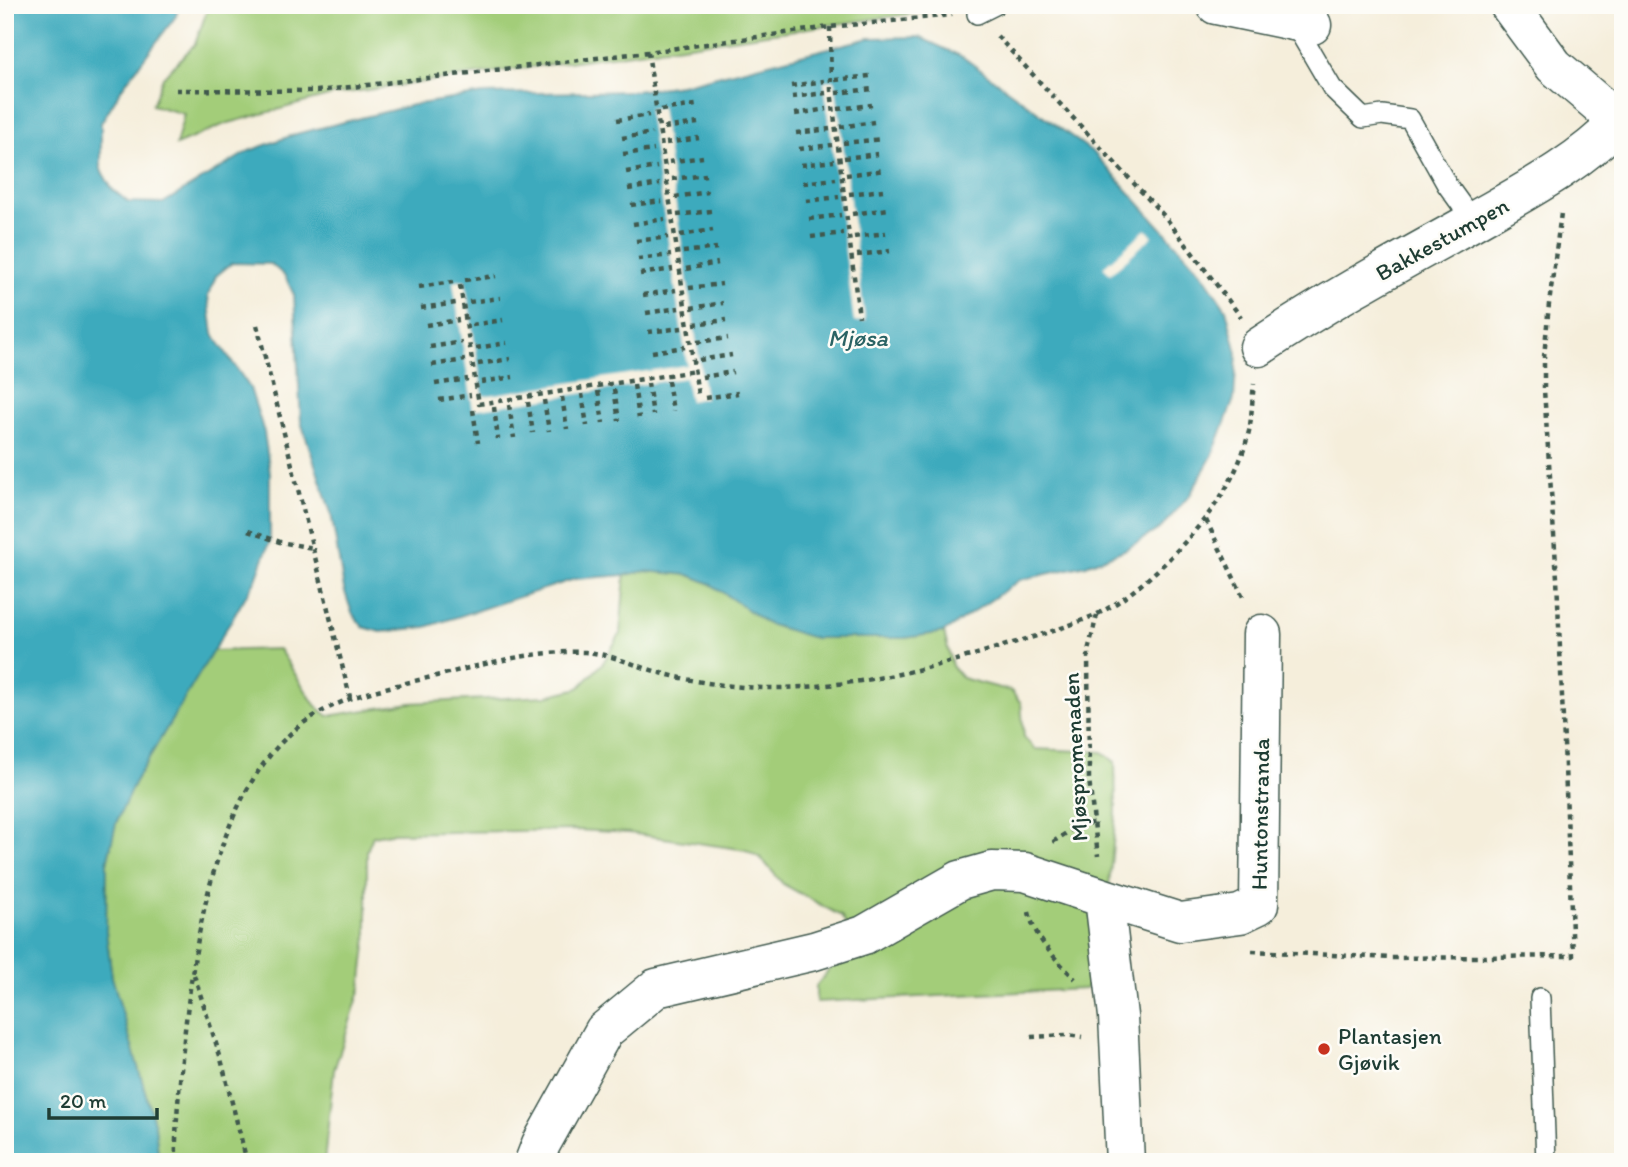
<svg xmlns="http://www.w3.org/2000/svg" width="1628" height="1167" viewBox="0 0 1628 1167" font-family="Itim,sans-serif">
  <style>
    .green { fill: #a3cd79; stroke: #618556; stroke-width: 2 }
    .water { fill: #3eaabd; stroke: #2e7478; stroke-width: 2 }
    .pier { fill: #f5eedb }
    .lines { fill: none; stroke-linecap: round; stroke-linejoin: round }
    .lane-casing { stroke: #3f584d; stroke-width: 22 }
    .street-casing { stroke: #3f584d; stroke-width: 41 }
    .path { stroke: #3f584d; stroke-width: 4.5; stroke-dasharray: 5 5; stroke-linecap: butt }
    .lane { stroke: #fff; stroke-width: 19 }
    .street { stroke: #fff; stroke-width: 38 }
    .poi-dot { fill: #c8321e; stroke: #fdfcf7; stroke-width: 2.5 }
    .labels { text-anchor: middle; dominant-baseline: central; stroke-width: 5; stroke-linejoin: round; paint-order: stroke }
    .street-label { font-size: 23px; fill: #1f3d34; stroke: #fdfcf7 }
    .poi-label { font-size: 23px; fill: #1f3d34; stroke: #fdfcf7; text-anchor: start }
    .water-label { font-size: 24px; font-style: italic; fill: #2a6364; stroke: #fdfcf7 }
  </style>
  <rect width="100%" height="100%" fill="#fdfcf7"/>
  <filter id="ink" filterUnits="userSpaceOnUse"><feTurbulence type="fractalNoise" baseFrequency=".0143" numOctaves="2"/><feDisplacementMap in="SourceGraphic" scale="14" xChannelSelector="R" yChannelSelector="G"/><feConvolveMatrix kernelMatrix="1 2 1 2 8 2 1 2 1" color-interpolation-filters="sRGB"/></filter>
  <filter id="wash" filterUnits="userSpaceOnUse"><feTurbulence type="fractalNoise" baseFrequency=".00686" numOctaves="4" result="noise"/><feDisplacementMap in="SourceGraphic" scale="28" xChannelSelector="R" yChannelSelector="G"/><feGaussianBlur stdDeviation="1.57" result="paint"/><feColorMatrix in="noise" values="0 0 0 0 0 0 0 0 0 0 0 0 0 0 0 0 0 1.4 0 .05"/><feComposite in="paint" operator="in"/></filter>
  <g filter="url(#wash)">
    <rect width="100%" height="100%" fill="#f5eedb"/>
    <path class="green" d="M209 5H966V6L332 95 225 124 176 145 184 114 152 105 163 77 195 44Z
      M645 571 689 575 709 583 905 638 944 632 952 666 962 678 1011 691 1021 703 1024 737 1035 749 1102 752 1115 762 1116 812 1102 960 1097 977 1085 989 816 1002V986L847 947 849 930 841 916 783 884 761 858 746 850 629 833 577 830 390 833 373 836 367 851V937L361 988 334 1070 324 1162H159L155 1126 112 977 106 932 107 863 116 823 134 783 212 651 279 649 315 705 328 716 410 703 546 696 579 688 603 663 620 634 625 575Z"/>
    <path class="water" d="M5 5H179L176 16 124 85 101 123V170L112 189 128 202 163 203 249 151 296 134 413 105 483 94 635 91 681 85 869 38 919 37 963 57 1094 153 1202 273 1226 309 1237 353 1234 399 1212 456 1190 495 1161 528 1124 550 1086 565 1020 580 944 632 905 638H814L768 624 709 583 689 575 645 571 625 575 575 579 426 627 381 632 363 627 352 613 344 589 331 513 301 422 294 295 285 276 271 264 232 263 216 276 208 296 213 334 250 388 264 432 270 473V541L256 579 134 783 116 823 107 863 106 932 112 977 155 1126 159 1162H5Z"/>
    <path class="pier" d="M835 80 865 321 854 322 824 81Z
      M661 107 705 398 690 401 685 378 473 410 453 282 465 280 483 396 687 365 648 109Z
      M1146 229 1153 236 1110 274 1103 267Z"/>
  </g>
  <g filter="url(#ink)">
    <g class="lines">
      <defs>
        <path id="lane" d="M977 14 995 5
          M1294 23 1332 88 1363 118 1382 115 1410 119 1447 185 1473 221
          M1540 998 1546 1162"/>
        <path id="street" d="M1216 5 1312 25
          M1509 5 1554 66 1623 125
          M1259 347C1326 302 1398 263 1470 223 1522 193 1576 166 1619 122
          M534 1162 541 1144 604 1031 656 988 814 951 864 935 960 880 992 871 1025 872 1104 898
          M1125 1162 1118 1016 1104 898 1180 922 1240 914 1259 905 1262 634"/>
      </defs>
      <use href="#lane" class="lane-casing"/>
      <use href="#street" class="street-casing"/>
      <path class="path" d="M830 27 831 90 859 317
        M997 36 1166 218 1241 317
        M648 52 698 395
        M835 80 870 76
        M791 86 824 81
        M176 90 317 91 648 52 830 27 952 15
        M836 93 873 89
        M792 97 826 93
        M838 109 872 105
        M661 110 696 105
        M795 114 827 109
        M617 120 649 115
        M840 127 874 122
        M664 128 698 123
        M796 133 830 129
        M622 138 652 133
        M666 143 699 138
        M843 143 882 139
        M799 149 832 145
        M623 154 654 150
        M844 158 878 154
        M669 162 703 157
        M801 165 834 161
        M626 172 657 167
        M846 175 885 170
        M672 179 706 175
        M803 183 836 179
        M628 189 660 184
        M849 194 883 190
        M675 197 708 192
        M806 201 839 197
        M631 205 662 201
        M852 214 889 209
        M677 215 711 211
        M809 219 841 215
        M633 224 665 219
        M680 235 713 230
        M811 237 843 233
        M854 237 886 233
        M636 241 668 237
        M683 252 717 248
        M857 255 890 251
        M638 259 671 255
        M686 269 718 263
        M640 274 673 269
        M465 280 496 276
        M460 285 479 404 695 371
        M419 287 453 282
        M689 288 722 284
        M643 295 676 290
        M469 302 500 298
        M421 308 456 303
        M691 308 723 303
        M646 313 679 308
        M694 324 726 320
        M257 325 350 697
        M426 325 459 320
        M472 325 503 320
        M648 332 682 328
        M697 342 728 338
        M430 347 462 342
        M476 348 507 343
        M652 352 685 347
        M699 360 732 355
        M478 364 510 359
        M432 365 465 360
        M702 377 733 372
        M668 381 673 411
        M481 382 513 377
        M648 383 653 415
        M435 384 468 379
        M634 385 639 418
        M614 389 619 421
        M598 391 603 423
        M582 394 587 426
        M562 397 567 429
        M705 398 738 393
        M439 400 471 395
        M544 400 549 431
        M528 402 533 433
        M509 405 514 438
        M494 407 498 439
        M473 410 478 443
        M1206 520 1245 601
        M248 531 280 542 313 548
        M1097 615 1088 651 1089 779 1098 856
        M1053 842 1080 824 1093 823
        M1029 912C1035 940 1057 960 1075 979
        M1252 951 1391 958 1573 956 1557 578 1544 390V357L1549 304 1561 213
        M194 975 221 1059 247 1162
        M1031 1037 1067 1035 1082 1037
        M176 1162C175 1127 179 1093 182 1059 192 956 211 806 290 734 330 697 386 688 436 676 485 664 534 650 585 652 611 654 636 666 661 673 694 682 729 687 763 688 841 689 916 673 990 650 1025 639 1061 630 1095 615 1121 603 1144 583 1165 563 1202 525 1237 485 1249 431 1252 416 1252 399 1254 384"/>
      <use href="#lane" class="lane"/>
      <use href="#street" class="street"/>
    </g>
  </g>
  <circle class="poi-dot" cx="1324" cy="1049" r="7"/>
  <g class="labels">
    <g class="street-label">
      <text transform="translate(1442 239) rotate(-29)">Bakkestumpen</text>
      <text transform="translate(1075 757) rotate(-93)">Mjøspromenaden</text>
      <text transform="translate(1260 814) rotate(-89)">Huntonstranda</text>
    </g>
    <g class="poi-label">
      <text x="1338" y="1036">Plantasjen<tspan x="1338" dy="26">Gjøvik</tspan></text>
    </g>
    <g class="water-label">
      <text x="858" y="337">Mjøsa</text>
    </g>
  </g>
  <rect width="1628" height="1167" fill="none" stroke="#fdfcf7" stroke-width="28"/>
  <path d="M49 1108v10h108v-10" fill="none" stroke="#1f3d34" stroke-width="3.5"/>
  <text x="60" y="1108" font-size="21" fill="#1f3d34" stroke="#fdfcf7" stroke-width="5" paint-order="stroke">20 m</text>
</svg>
